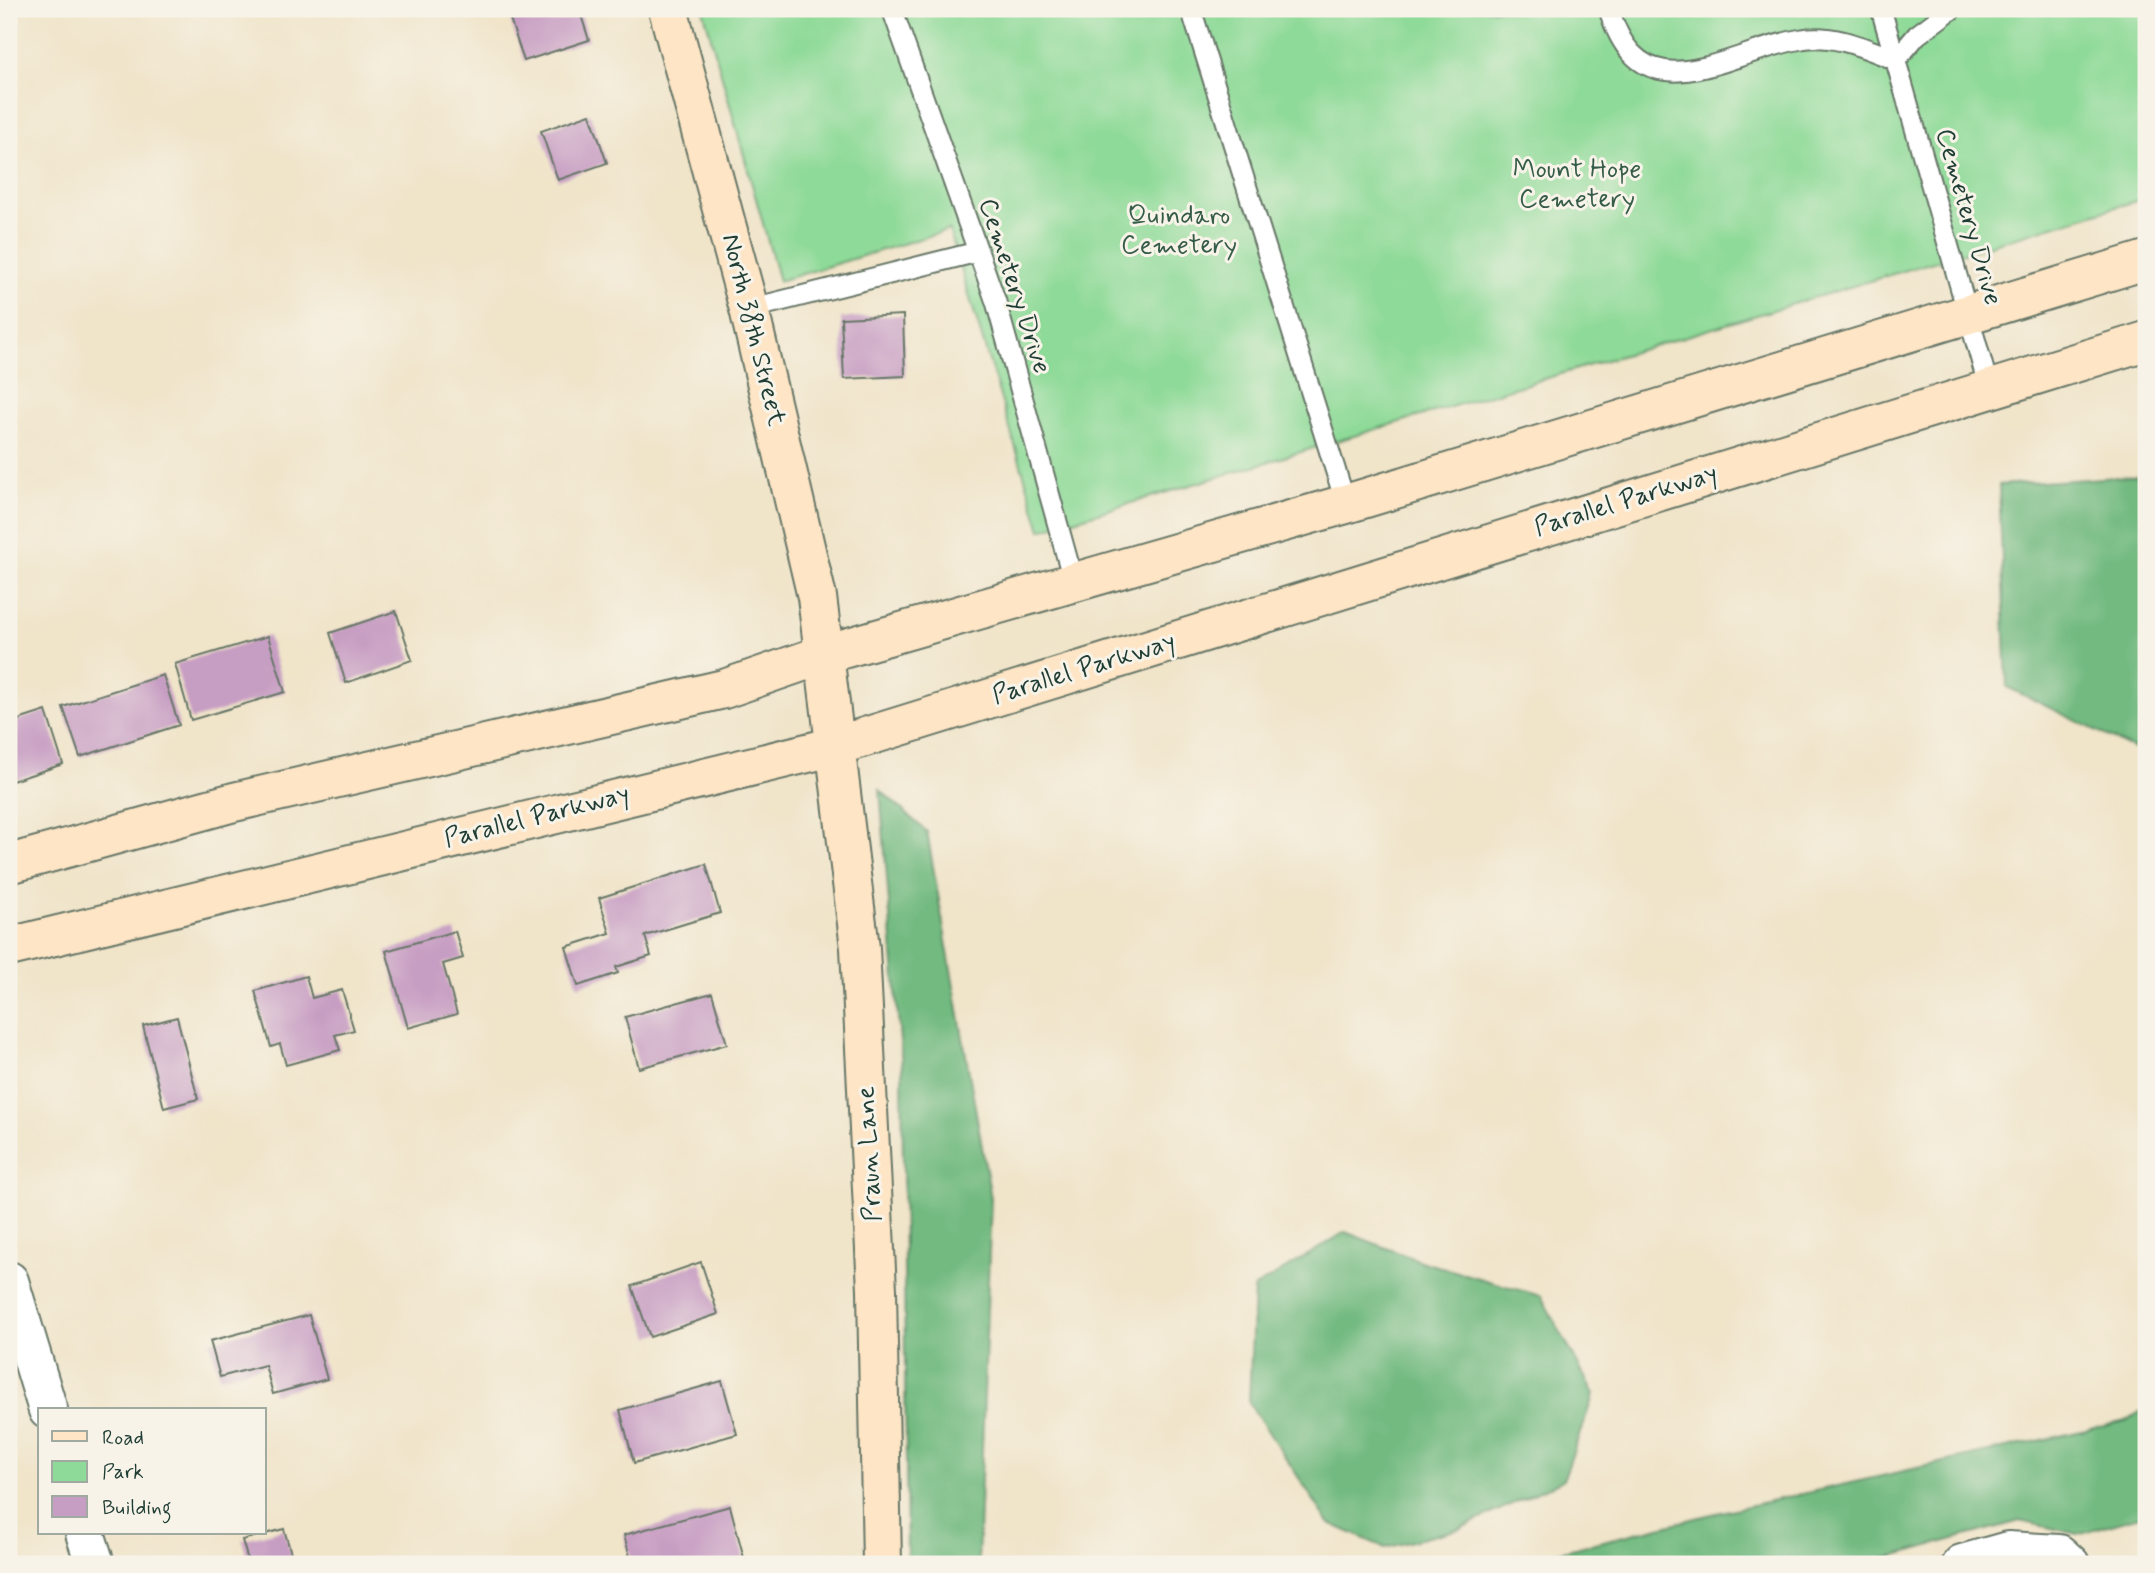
<svg xmlns="http://www.w3.org/2000/svg" width="2155" height="1573" viewBox="0 0 2155 1573" font-family="Mynerve,sans-serif">
  <style>
    .green { fill: #8eda98; stroke: #568c66; stroke-width: 2 }
    .forest { fill: #72ba80; stroke: #487c5a; stroke-width: 2 }
    .building { fill: #c79ec3 }
    .lines { fill: none; stroke-linecap: round; stroke-linejoin: round }
    .lane-casing { stroke: #687768; stroke-width: 23 }
    .street-casing { stroke: #687768; stroke-width: 42 }
    .secondary-casing { stroke: #687768; stroke-width: 42 }
    .lane { stroke: #fff; stroke-width: 19 }
    .street { stroke: #fff; stroke-width: 38 }
    .secondary { stroke: #fee5c5; stroke-width: 38 }
    .labels { text-anchor: middle; dominant-baseline: central; stroke-width: 6; stroke-linejoin: round; paint-order: stroke }
    .park-label { font-size: 26px; fill: #355c48; stroke: #f7f3e8 }
    .street-label { font-size: 26px; fill: #1f3d34; stroke: #f7f3e8 }
  </style>
  <rect width="100%" height="100%" fill="#f7f3e8"/>
  <filter id="ink" filterUnits="userSpaceOnUse"><feTurbulence type="fractalNoise" baseFrequency=".0143" numOctaves="2"/><feDisplacementMap in="SourceGraphic" scale="14" xChannelSelector="R" yChannelSelector="G"/><feConvolveMatrix kernelMatrix="1 2 1 2 8 2 1 2 1" color-interpolation-filters="sRGB"/></filter>
  <filter id="wash" filterUnits="userSpaceOnUse"><feTurbulence type="fractalNoise" baseFrequency=".00686" numOctaves="4" result="noise"/><feDisplacementMap in="SourceGraphic" scale="28" xChannelSelector="R" yChannelSelector="G"/><feGaussianBlur stdDeviation="1.57" result="paint"/><feColorMatrix in="noise" values="0 0 0 0 0 0 0 0 0 0 0 0 0 0 0 0 0 1.4 0 .05"/><feComposite in="paint" operator="in"/></filter>
  <g filter="url(#wash)">
    <rect width="100%" height="100%" fill="#f0e4c9"/>
    <path class="green" d="M703 9H2146V198L1041 530 949 230 779 281Z"/>
    <path class="forest" d="M2146 475V755L2007 687 1999 485Z
      M880 790 927 832 991 1198 978 1564H907L902 1067Z
      M1345 1232 1423 1262 1541 1296 1594 1394 1563 1480 1459 1529 1385 1548 1329 1523 1249 1403 1254 1288Z
      M2146 1408V1514L2078 1534 2020 1521 1863 1564H1511L1708 1515 2126 1421Z"/>
    <g id="blocks">
      <path class="building" d="M530 9H579L589 40 524 61 509 16Z
        M590 114 607 163 558 180 541 131Z
        M903 315 905 376 844 379 841 318Z
        M396 611 412 660 346 683 330 633Z
        M268 636 285 692 191 720 175 664Z
        M163 675 179 725 80 757 63 707Z
        M46 711 63 764 9 782V723Z
        M706 864 720 913 645 936 651 956 616 967 618 973 578 986 566 947 610 933 599 898Z
        M455 931 463 958 443 964 457 1014 408 1028 386 951Z
        M306 976 312 998 342 990 354 1030 335 1035 340 1050 286 1065 280 1044 271 1047 255 991Z
        M712 993 727 1044 639 1068 625 1017Z
        M177 1017 198 1099 164 1108 143 1026Z
        M701 1262 718 1314 650 1337 632 1286Z
        M309 1315 327 1379 273 1394 265 1365 220 1377 210 1341Z
        M722 1381 737 1434 634 1463 620 1410Z
        M730 1506 744 1558 720 1564H632L624 1535Z
        M284 1529 294 1564H249L242 1540Z"/>
    </g>
  </g>
  <g filter="url(#ink)">
    <use href="#blocks" fill-opacity="0" stroke="#687768" stroke-width="2"/>
    <g class="lines">
      <defs>
        <path id="lane" d="M892 9 996 302 1074 583
          M1191 9 1346 504
          M1609 9C1641 120 1727 51 1802 39 1834 33 1867 49 1896 60
          M1881 9 1989 388
          M1896 60 1917 35 1952 9
          M749 309 977 252"/>
        <path id="street" d="M9 1281 48 1410
          M85 1533 95 1564
          M1962 1564 2008 1551 2059 1554 2070 1564"/>
        <path id="secondary" d="M668 9 749 309 817 597 860 948 877 1290 882 1564
          M9 864 234 802 724 689 825 654 1346 504 2146 260
          M9 947 836 746 2146 341"/>
      </defs>
      <use href="#lane" class="lane-casing"/>
      <use href="#street" class="street-casing"/>
      <use href="#secondary" class="secondary-casing"/>
      <use href="#lane" class="lane"/>
      <use href="#street" class="street"/>
      <use href="#secondary" class="secondary"/>
    </g>
  </g>
  <g class="labels">
    <g class="park-label">
      <text x="1577" y="170">Mount Hope<tspan x="1577" dy="30">Cemetery</tspan></text>
      <text x="1179" y="216">Quindaro<tspan x="1179" dy="30">Cemetery</tspan></text>
    </g>
    <g class="street-label">
      <text transform="translate(1968 217) rotate(74)">Cemetery Drive</text>
      <text transform="translate(1014 286) rotate(72)">Cemetery Drive</text>
      <text transform="translate(753 330) rotate(76)">North 38th Street</text>
      <text transform="translate(1626 501) rotate(-17)">Parallel Parkway</text>
      <text transform="translate(1084 669) rotate(-17)">Parallel Parkway</text>
      <text transform="translate(537 817) rotate(-14)">Parallel Parkway</text>
      <text transform="translate(870 1154) rotate(-93)">Praun Lane</text>
    </g>
  </g>
  <rect width="2155" height="1573" fill="none" stroke="#f7f3e8" stroke-width="35"/>
  <rect x="38" y="1408" width="228" height="126" fill="#f7f3e8" stroke="#a1aaa0" stroke-width="2"/>
  <rect x="52" y="1431" width="35" height="10" fill="#fee5c5" stroke="#a1aaa0" stroke-width="2"/>
  <text x="102" y="1444" font-size="21" fill="#1f3d34">Road</text>
  <rect x="52" y="1461" width="35" height="21" fill="#8eda98" stroke="#a1aaa0" stroke-width="2"/>
  <text x="102" y="1478" font-size="21" fill="#1f3d34">Park</text>
  <rect x="52" y="1496" width="35" height="21" fill="#c79ec3" stroke="#a1aaa0" stroke-width="2"/>
  <text x="102" y="1514" font-size="21" fill="#1f3d34">Building</text>
</svg>
